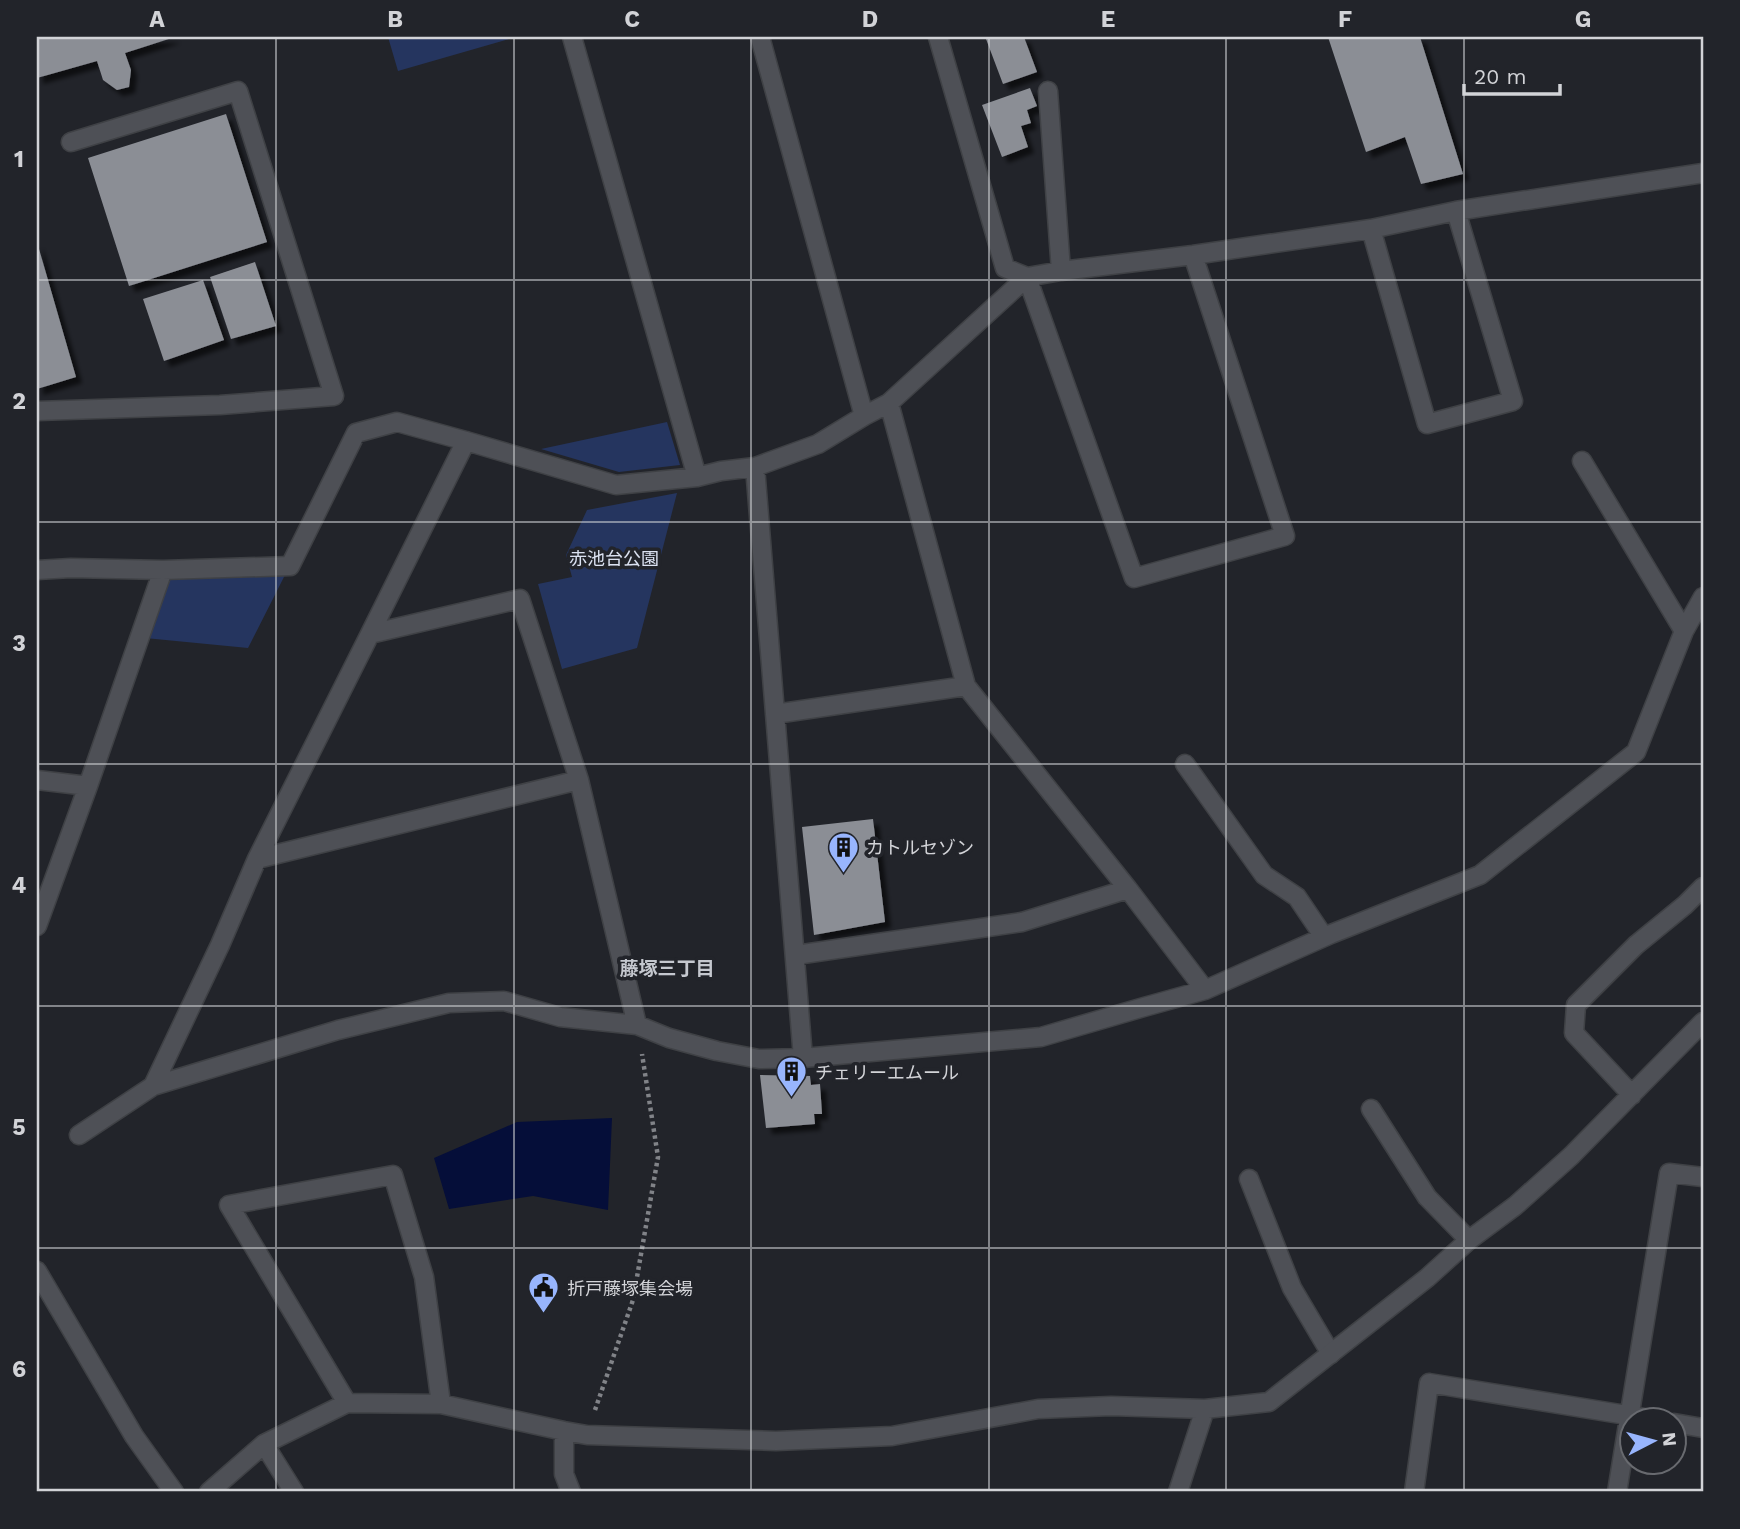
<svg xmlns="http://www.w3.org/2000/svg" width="1740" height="1529" viewBox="0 0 1740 1529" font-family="'Work Sans','Noto Sans JP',sans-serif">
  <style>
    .green { fill: #25355f }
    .water { fill: #050e39 }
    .building { fill: #8b8e95; filter: url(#shadow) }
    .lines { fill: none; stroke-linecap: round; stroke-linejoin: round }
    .service-casing { stroke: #3f4145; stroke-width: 21 }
    .minor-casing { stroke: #3f4145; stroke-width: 21 }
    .path { stroke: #818388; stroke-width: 4.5; stroke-dasharray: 3.5 3.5; stroke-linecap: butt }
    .service { stroke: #4e5056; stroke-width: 18 }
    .minor { stroke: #4e5056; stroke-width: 18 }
    .grid { fill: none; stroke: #d2d3d7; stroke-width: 2; stroke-opacity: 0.55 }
    .labels { text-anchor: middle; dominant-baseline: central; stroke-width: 7; stroke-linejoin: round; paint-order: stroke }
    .park-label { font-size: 18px; fill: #dbe2f1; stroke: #22242a }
    .poi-label { font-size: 18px; fill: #d2d3d7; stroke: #22242a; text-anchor: start }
    .neighbourhood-label { font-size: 19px; font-weight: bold; fill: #c5c8cf; stroke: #22242a }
    .neatline { fill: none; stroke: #d2d3d7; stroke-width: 2.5 }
    .grid-label { font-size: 23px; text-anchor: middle; font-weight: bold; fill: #d2d3d7 }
  </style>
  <defs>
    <filter id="shadow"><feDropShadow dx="6" dy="6" stdDeviation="2" flood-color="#0009"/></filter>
  </defs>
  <rect width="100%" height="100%" fill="#22242a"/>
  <path class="green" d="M388 37H516L398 71Z
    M667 422 680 465 619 472 541 449Z
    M677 493 637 648 562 669 538 584 572 577 566 555 587 510Z
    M287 571 248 648 145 638 167 575Z"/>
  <path class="water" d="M612 1118 608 1210 533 1196 449 1209 434 1158 517 1122Z"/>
  <path class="building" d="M37 37H175L125 53 131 70 129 87 117 90 103 80 97 61 37 78Z
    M991 37H1024L1037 72 1003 84 986 39Z
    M1328 37H1420L1463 174 1421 184 1405 137 1366 152Z
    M1030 88 1037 106 1027 110 1031 123 1021 126 1028 147 1002 157 982 105Z
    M226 114 267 242 129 286 88 158Z
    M37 242 76 377 37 389Z
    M255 262 276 326 231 339 210 277Z
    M203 280 224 340 164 361 143 299Z
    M873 819 885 922 814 935 802 827Z
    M760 1075 810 1076 811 1085 820 1084 822 1114H814L815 1124 766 1128Z"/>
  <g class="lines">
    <defs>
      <path id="service" d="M37 411 220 405 334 396 238 91 71 142
        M1371 1109 1427 1197 1469 1240
        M1249 1179 1292 1288 1331 1354"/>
      <path id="minor" d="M572 37 697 477
        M760 37 864 416
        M938 37 1005 268 1027 277 1134 578 1285 536 1193 255
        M1048 91 1061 271
        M1371 229 1427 424 1513 401 1456 211
        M889 403 966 686 1128 889 1205 990
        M1582 461 1684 631
        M755 467 803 1058
        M37 570 71 568 163 570 290 566 356 433 397 422 466 441 616 485 697 477 721 471 755 467 818 444 864 416 889 403 1027 277 1061 271 1193 255 1371 229 1456 211 1703 173
        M370 634 466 441
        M775 714 966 686
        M1185 764 1264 875 1297 897 1324 937
        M37 780 88 786
        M257 859 579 780
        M37 926 88 786 163 570
        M796 955 1022 922 1128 889
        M637 1025 579 780 520 599 370 634 257 859 220 945 153 1086 338 1030 449 1003 504 1001 560 1017 637 1025 669 1038 717 1051 759 1059 803 1058 1041 1037 1144 1007 1205 990 1331 934 1480 875 1636 752 1684 631 1703 597
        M1632 1095 1574 1033 1576 1005 1636 945 1685 905 1703 887
        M79 1135 153 1086
        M37 1271 134 1436 174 1492
        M347 1403 229 1205 393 1175 424 1277 441 1404
        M1674 1423 1703 1428
        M564 1431V1474L571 1492
        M264 1444 294 1492
        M209 1492 264 1444 347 1403 441 1404 564 1431 587 1435 776 1441 892 1436 1038 1409 1111 1406 1205 1409 1269 1402 1427 1278 1469 1240 1515 1206 1571 1156 1703 1022
        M1178 1492 1205 1409
        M1414 1492 1429 1383 1657 1420
        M1617 1492 1669 1173 1703 1177"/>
    </defs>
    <use href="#service" class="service-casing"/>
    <use href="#minor" class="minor-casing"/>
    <path class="path" d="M595 1410 633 1300 658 1157 642 1054"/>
    <use href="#service" class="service"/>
    <use href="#minor" class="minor"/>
  </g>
  <path class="grid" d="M276 37V1492M514 37V1492M751 37V1492M989 37V1492M1226 37V1492M1464 37V1492M37 280H1703M37 522H1703M37 764H1703M37 1006H1703M37 1248H1703"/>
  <defs>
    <symbol id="building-pin" viewBox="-11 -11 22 30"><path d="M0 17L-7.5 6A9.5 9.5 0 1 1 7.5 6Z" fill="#98b5fd" stroke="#22242a"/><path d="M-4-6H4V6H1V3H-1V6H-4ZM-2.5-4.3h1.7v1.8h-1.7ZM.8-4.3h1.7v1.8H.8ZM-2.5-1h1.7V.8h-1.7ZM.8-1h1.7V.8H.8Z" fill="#111"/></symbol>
    <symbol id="civic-pin" viewBox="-11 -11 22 30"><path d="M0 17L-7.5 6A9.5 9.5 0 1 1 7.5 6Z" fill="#98b5fd" stroke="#22242a"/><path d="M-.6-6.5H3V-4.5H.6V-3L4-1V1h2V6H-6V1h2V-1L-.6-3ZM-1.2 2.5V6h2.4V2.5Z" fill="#111"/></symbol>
  </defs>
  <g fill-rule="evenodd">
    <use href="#building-pin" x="826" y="830" width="35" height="47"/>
    <use href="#building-pin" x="774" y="1054" width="35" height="47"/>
    <use href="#civic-pin" x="526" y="1270" width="35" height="47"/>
  </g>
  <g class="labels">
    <g class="park-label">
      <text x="614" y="558">赤池台公園</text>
    </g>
    <g class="poi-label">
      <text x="866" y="847">カトルセゾン</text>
      <text x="815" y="1072">チェリーエムール</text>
      <text x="567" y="1288">折戸藤塚集会場</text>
    </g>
    <g class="neighbourhood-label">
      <text x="667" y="968">藤塚三丁目</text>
    </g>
  </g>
  <rect width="1740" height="1529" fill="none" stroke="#22242a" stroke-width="77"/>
  <g transform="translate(1653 1441) rotate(84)"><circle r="33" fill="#22242a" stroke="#686a6f" stroke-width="2"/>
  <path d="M0-5L12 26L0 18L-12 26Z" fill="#98b5fd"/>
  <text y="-10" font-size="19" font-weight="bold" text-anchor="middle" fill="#d2d3d7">N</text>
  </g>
  <path d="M1464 84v10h96v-10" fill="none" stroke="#d2d3d7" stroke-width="3.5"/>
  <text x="1474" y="84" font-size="21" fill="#d2d3d7" stroke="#22242a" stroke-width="5" paint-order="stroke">20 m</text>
  <rect x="38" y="38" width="1664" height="1452" class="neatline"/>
  <g class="grid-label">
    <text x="157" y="27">A</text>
    <text x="395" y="27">B</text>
    <text x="632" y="27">C</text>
    <text x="870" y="27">D</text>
    <text x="1108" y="27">E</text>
    <text x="1345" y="27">F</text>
    <text x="1583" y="27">G</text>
    <text x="19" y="167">1</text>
    <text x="19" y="409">2</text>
    <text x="19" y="651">3</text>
    <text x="19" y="893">4</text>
    <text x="19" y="1135">5</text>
    <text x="19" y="1377">6</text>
  </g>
</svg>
